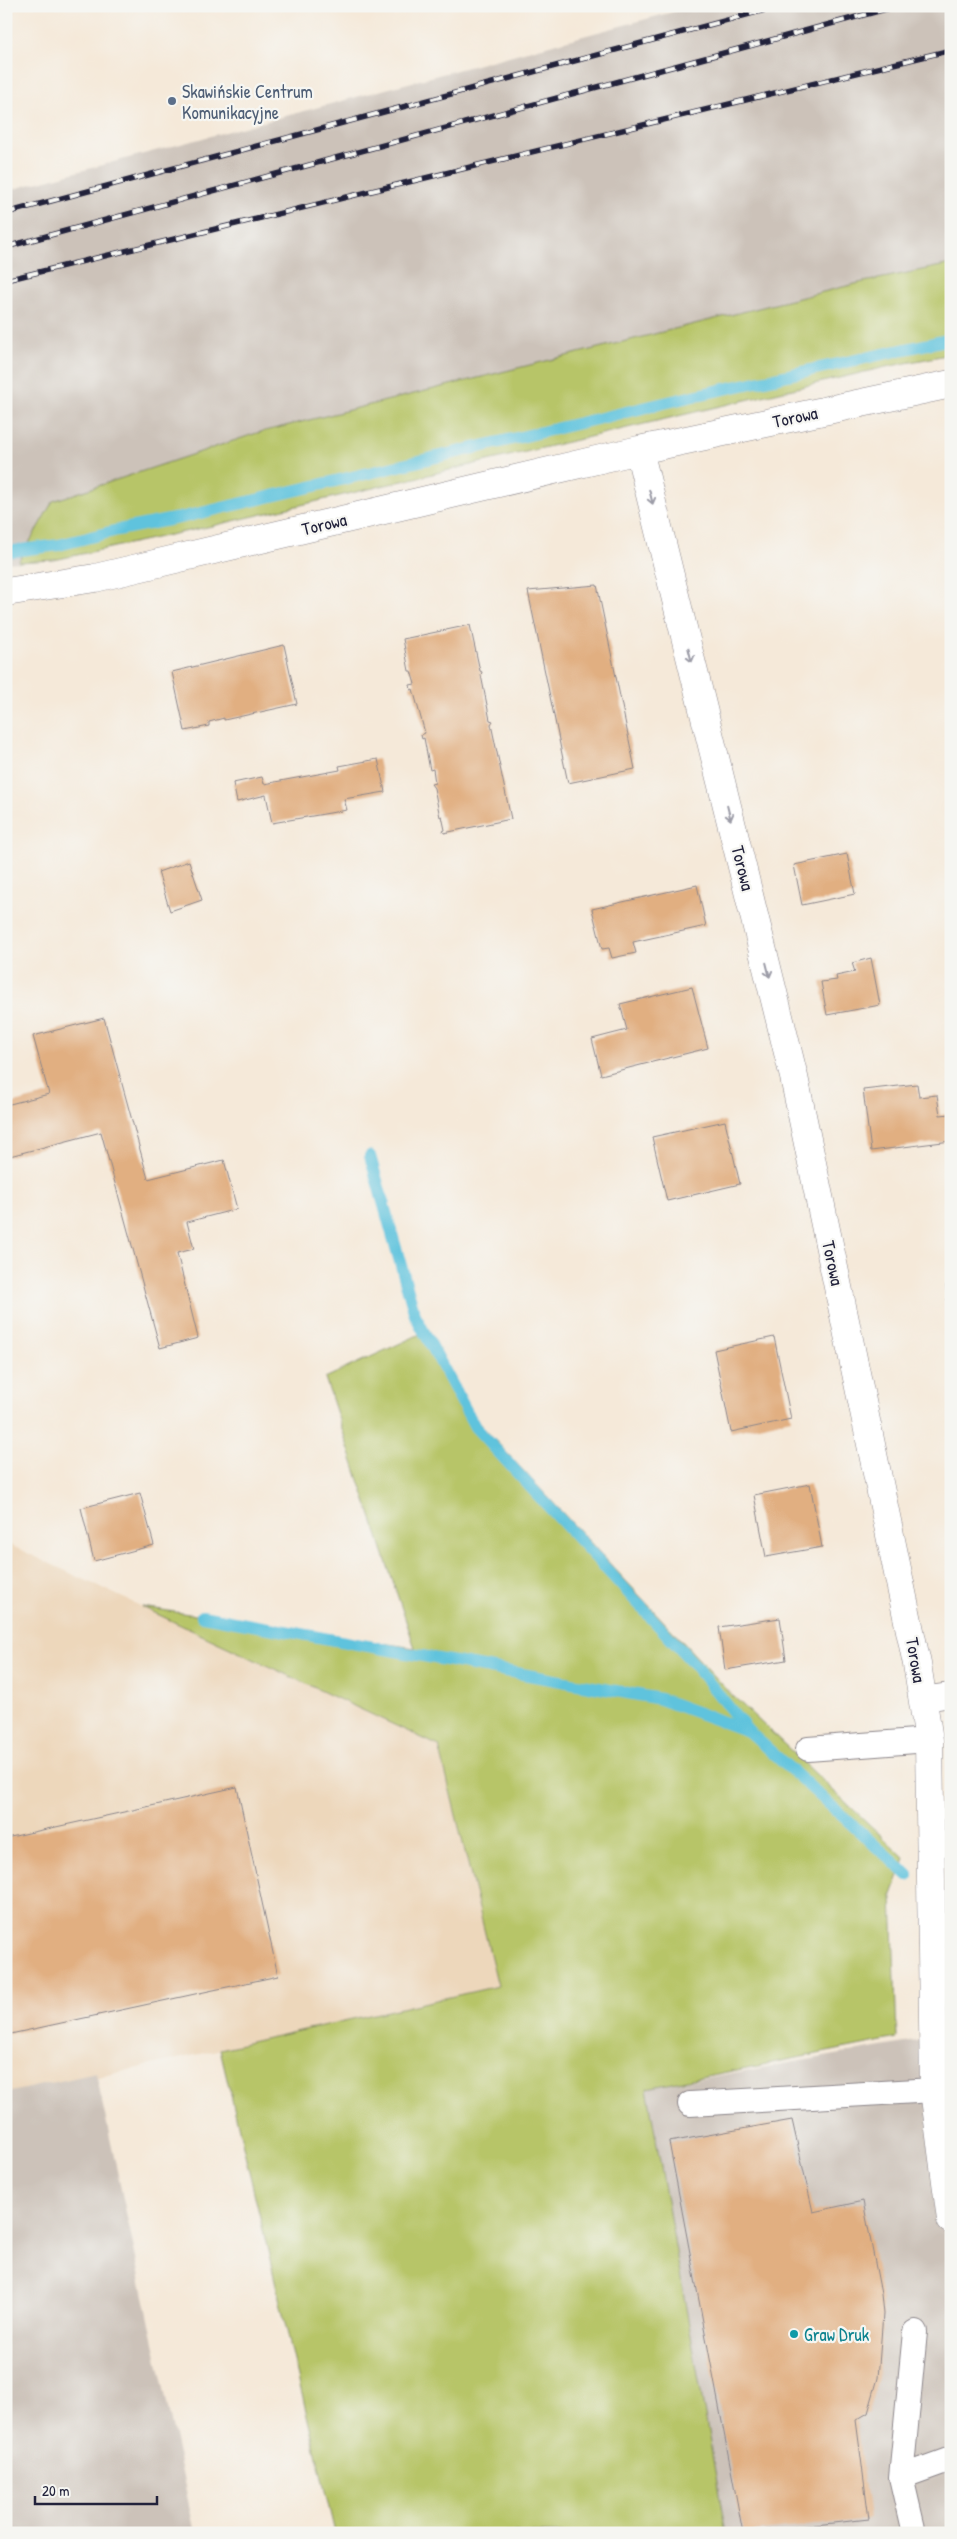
<svg xmlns="http://www.w3.org/2000/svg" width="957" height="2539" viewBox="0 0 957 2539" font-family="'Patrick Hand',sans-serif">
  <style>
    .built { fill: #edd7bb }
    .industrial { fill: #ccc2b9 }
    .green { fill: #b7c567; stroke: #6c7451 }
    .lines { fill: none; stroke-linecap: round; stroke-linejoin: round }
    .stream { stroke: #5fc3dd; stroke-width: 12 }
    .building { fill: #e1af81 }
    .service-casing { stroke: #8c868a; stroke-width: 26 }
    .minor-casing { stroke: #8c868a; stroke-width: 29 }
    .service { stroke: #fff; stroke-width: 24 }
    .minor { stroke: #fff; stroke-width: 28 }
    .rail-casing { stroke: #22223b; stroke-width: 5.5 }
    .rail { stroke: #f6f6f2; stroke-width: 4; stroke-dasharray: 11; stroke-linecap: butt }
    .oneway { stroke: #9c9ca7 }
    .service-dot { fill: #5c6f8a; stroke: #f6f6f2; stroke-width: 2 }
    .culture-dot { fill: #0f9aa8; stroke: #f6f6f2; stroke-width: 2 }
    .labels { text-anchor: middle; dominant-baseline: central; stroke-width: 4.5; stroke-linejoin: round; paint-order: stroke }
    .service-label { font-size: 18px; fill: #4e5e75; stroke: #f6f6f2; text-anchor: start }
    .street-label { font-size: 18px; fill: #22223b; stroke: #f6f6f2 }
    .culture-label { font-size: 18px; fill: #0d838f; stroke: #f6f6f2; text-anchor: start }
  </style>
  <rect width="100%" height="100%" fill="#f6f6f2"/>
  <filter id="ink" filterUnits="userSpaceOnUse"><feTurbulence type="fractalNoise" baseFrequency=".02" numOctaves="2"/><feDisplacementMap in="SourceGraphic" scale="10" xChannelSelector="R" yChannelSelector="G"/><feConvolveMatrix kernelMatrix="1 2 1 2 8 2 1 2 1" color-interpolation-filters="sRGB"/></filter>
  <filter id="wash" filterUnits="userSpaceOnUse"><feTurbulence type="fractalNoise" baseFrequency=".0096" numOctaves="4" result="noise"/><feDisplacementMap in="SourceGraphic" scale="20" xChannelSelector="R" yChannelSelector="G"/><feGaussianBlur stdDeviation="1.12" result="paint"/><feColorMatrix in="noise" values="0 0 0 0 0 0 0 0 0 0 0 0 0 0 0 0 0 1.4 0 .05"/><feComposite in="paint" operator="in"/></filter>
  <g filter="url(#wash)">
    <rect width="100%" height="100%" fill="#f5e9d9"/>
    <path class="built" d="M6 1543 439 1746 498 1986 6 2098Z"/>
    <path class="industrial" d="M695 6H951V354L886 367 212 526 54 560 6 563V191Z
      M951 1888V2166L934 2171 951 2275V2533H726L647 2088 939 2037 924 1943Z
      M96 2073 195 2533H6V2093Z"/>
    <path class="green" d="M951 264V354L886 367 212 526 54 560 18 562 53 501 257 433 859 283Z
      M429 1330 478 1422 733 1696 905 1858 892 1895 897 2038 647 2088 726 2533H335L220 2049 498 1986 439 1746 142 1607 415 1648 325 1378Z"/>
    <g class="lines">
      <path class="stream" d="M6 552 59 545 118 530 184 517 702 394 951 339
        M370 1156 415 1315 475 1427 694 1664 748 1731 908 1875
        M202 1616 660 1699 748 1731"/>
    </g>
    <g id="blocks">
      <path class="building" d="M597 585 635 769 568 783 528 591Z
        M470 625 480 671 482 672 481 675 490 720 493 721 491 724 511 819 444 833 443 831 445 830 442 816 440 817 434 788 431 784 435 783 433 769 430 770 424 738 422 739 421 735 425 733 413 689 411 690 410 685 415 684 411 671H409L403 639Z
        M284 645 297 704 224 720V718L209 722V726L185 731 172 672Z
        M378 759 385 792 344 799 347 810 272 823 266 795 237 802 233 783 262 777 264 784 340 770 339 766Z
        M847 854 855 894 802 905 794 865Z
        M189 861 202 900 170 911 158 872Z
        M697 885 706 926 633 942 636 953 612 958 609 948 602 949 592 909Z
        M871 958 880 1005 827 1015 821 982 837 980 836 976 855 972 852 963Z
        M692 987 708 1048 601 1075 592 1039 627 1030 620 1004Z
        M104 1018 148 1179 224 1160 237 1209 187 1222 194 1249 177 1253 198 1338 160 1348 101 1132 6 1157V1105L49 1094 33 1036Z
        M917 1084 919 1097 937 1095 940 1115 951 1114V1141L871 1151 863 1090Z
        M725 1121 740 1184 667 1201 652 1137Z
        M946 1285H951V1333H949Z
        M774 1337 791 1419 731 1432 714 1350Z
        M947 1445H951V1463H950Z
        M810 1484 822 1547 766 1557 754 1495Z
        M140 1493 154 1545 94 1561 81 1508Z
        M780 1618 786 1660 725 1670 719 1627Z
        M237 1787 278 1976 6 2035V1838Z
        M792 2120 813 2212 863 2201 881 2294 883 2314 878 2378 868 2413 856 2420 869 2519 743 2533 669 2142Z"/>
    </g>
  </g>
  <g filter="url(#ink)">
    <use href="#blocks" fill-opacity="0" stroke="#8c868a" stroke-width="1"/>
    <g class="lines">
      <defs>
        <path id="service" d="M923 1699 951 1695
          M808 1749 929 1740
          M930 1847 951 1842
          M690 2104 934 2090
          M901 2477 915 2332
          M914 2533 901 2477 951 2459"/>
        <path id="minor" d="M639 450 794 1077 917 1664 929 1740 934 2090 951 2220
          M6 592 95 578 639 450 951 384"/>
      </defs>
      <use href="#service" class="service-casing"/>
      <use href="#minor" class="minor-casing"/>
      <use href="#service" class="service"/>
      <use href="#minor" class="minor"/>
      <defs>
        <path id="rail" d="M6 213 780 6
          M6 247 897 6
          M6 280 951 50"/>
      </defs>
      <use href="#rail" class="rail-casing"/>
      <use href="#rail" class="rail"/>
    </g>
    <defs><path id="oneway-shaft" d="M-6 0H5M1.5-3L5.5 0L1.5 3" fill="none" stroke-width="1.6" stroke-linecap="round" stroke-linejoin="round" transform="scale(1.25)"/></defs>
    <g class="oneway">
      <use href="#oneway-shaft" transform="translate(651 497) rotate(76)"/>
      <use href="#oneway-shaft" transform="translate(690 655) rotate(76)"/>
      <use href="#oneway-shaft" transform="translate(729 813) rotate(76)"/>
      <use href="#oneway-shaft" transform="translate(768 970) rotate(76)"/>
    </g>
  </g>
  <circle class="service-dot" cx="172" cy="101" r="5"/>
  <circle class="culture-dot" cx="794" cy="2334" r="5"/>
  <g class="labels">
    <g class="service-label">
      <text x="182" y="91">Skawińskie Centrum<tspan x="182" dy="21">Komunikacyjne</tspan></text>
    </g>
    <g class="street-label">
      <text transform="translate(795 417) rotate(-12)">Torowa</text>
      <text transform="translate(324 524) rotate(-13)">Torowa</text>
      <text transform="translate(743 868) rotate(76)">Torowa</text>
      <text transform="translate(833 1263) rotate(78)">Torowa</text>
      <text transform="translate(916 1660) rotate(80)">Torowa</text>
    </g>
    <g class="culture-label">
      <text x="804" y="2334">Graw Druk</text>
    </g>
  </g>
  <rect width="957" height="2539" fill="none" stroke="#f6f6f2" stroke-width="25"/>
  <path d="M35 2496v8h122v-8" fill="none" stroke="#22223b" stroke-width="2.5"/>
  <text x="42" y="2496" font-size="15" fill="#22223b" stroke="#f6f6f2" stroke-width="4" paint-order="stroke">20 m</text>
</svg>
